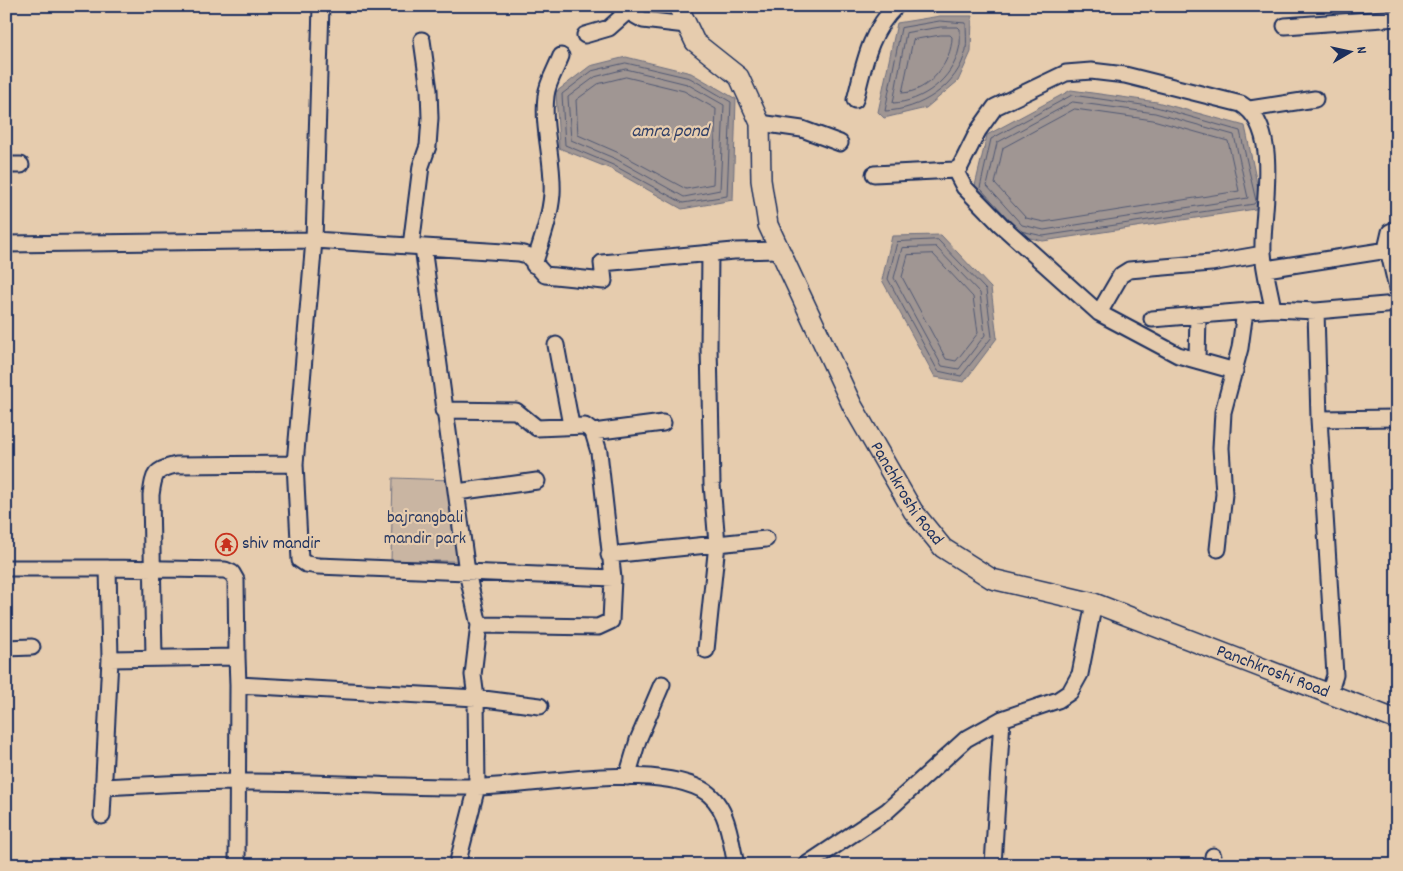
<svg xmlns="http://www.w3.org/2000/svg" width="1403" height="871" viewBox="0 0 1403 871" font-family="Dekko,sans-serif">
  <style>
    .green { fill: #c9b5a2; stroke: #727280 }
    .water { fill: #a09693; stroke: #6b6d7e }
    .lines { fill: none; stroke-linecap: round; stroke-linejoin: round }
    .shore { stroke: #505873; stroke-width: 1 }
    .minor-casing { stroke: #1b2f5e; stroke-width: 19 }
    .tertiary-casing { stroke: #1b2f5e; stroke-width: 22 }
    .minor { stroke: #e6ccae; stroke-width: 15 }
    .tertiary { stroke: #e6ccae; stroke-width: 19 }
    .labels { text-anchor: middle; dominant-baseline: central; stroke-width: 4.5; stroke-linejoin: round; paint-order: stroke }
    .street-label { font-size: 18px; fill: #1b2f5e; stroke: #e6ccae }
    .park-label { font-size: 18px; fill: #2c3c65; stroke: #e6ccae }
    .poi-label { font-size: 18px; fill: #1b2f5e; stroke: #e6ccae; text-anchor: start }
    .water-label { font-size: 19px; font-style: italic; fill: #2f3e66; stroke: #e6ccae }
  </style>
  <rect width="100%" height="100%" fill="#e6ccae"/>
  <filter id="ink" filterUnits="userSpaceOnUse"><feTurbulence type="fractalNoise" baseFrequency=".02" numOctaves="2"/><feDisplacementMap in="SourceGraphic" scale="10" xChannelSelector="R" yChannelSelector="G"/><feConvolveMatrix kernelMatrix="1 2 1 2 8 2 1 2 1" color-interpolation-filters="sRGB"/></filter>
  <g filter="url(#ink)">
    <path class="green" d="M393 478 451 480 463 561H391Z"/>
    <path class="water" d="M940 16H972L971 52 958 81 926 108 884 118 878 112 897 23Z
      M626 57 691 73 736 99 733 200 682 209 611 169 559 148 556 92 590 66Z
      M1071 90 1157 102 1245 126 1262 208 1043 241 1017 235 974 190 987 135Z
      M941 235 991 288 997 338 964 382 935 377 882 280 892 236Z"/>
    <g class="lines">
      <path class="shore" d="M940 21 966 23C966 31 967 42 966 50 958 86 920 110 885 111L901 28Z
        M941 27H958L960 29C960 36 961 43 959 49 953 79 922 102 893 103L906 33Z
        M941 35H950L952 37C952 62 929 92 902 93L913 40Z
        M626 63 690 78 731 102 727 196 683 203 613 165 565 145 562 94 592 71Z
        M626 69 687 84 724 105 720 190 684 197 616 159 571 140 568 97 595 77Z
        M626 77 684 91 716 109 713 184 686 189 619 153 578 135 576 100 598 84Z
        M1073 102 1155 113 1234 135 1248 198 1044 230 1022 225 987 186 997 143Z
        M1075 109 1153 120 1228 141 1239 191 1044 222 1026 218 995 184 1003 148Z
        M1013 224 980 188 991 139 1072 95 1156 107 1240 131 1256 201 1254 204 1043 236 1021 231
        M938 240 986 290 992 337 961 376 938 371 888 279 897 242Z
        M936 247 980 293 985 335 959 369 942 366 894 278 902 248Z
        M933 254 973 297 978 333 956 361 946 359 902 277 908 255Z"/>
      <defs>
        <path id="minor" d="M321 6 314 240 295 464 300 560 306 564 318 566 613 578
          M618 6 643 20 686 25
          M1285 26 1397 18
          M585 35 609 28 627 12
          M855 100C864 66 869 32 896 6
          M1250 109 1315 99
          M760 123 802 129 840 143
          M6 165H21
          M955 170 964 187 1001 225 1099 313 1178 355 1235 371
          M874 174 955 170 960 167 978 131 995 107 1066 73 1091 71 1125 75 1241 104C1283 129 1261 212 1263 252 1264 271 1270 291 1273 309
          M1397 229 1390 232 1387 245 1397 288
          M6 244 314 240 519 253 527 255 545 275 604 281 602 263 734 251 780 250
          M411 246 421 166 428 146 430 118 429 90 422 40
          M423 247 467 572 479 625 473 675 476 698 477 787 457 865
          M534 265C541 242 550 219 552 194 554 161 542 128 546 96 547 83 556 69 561 56
          M1266 269 1388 250
          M1316 311 1319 419 1335 675 1329 694
          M1099 313 1121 275 1129 270 1211 263 1263 254
          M1152 319 1273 309 1316 311 1397 304
          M556 345 571 425
          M1197 360 1198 315
          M443 410 516 411 537 428 585 426 593 432 599 452 613 578 611 621 598 627 479 625
          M1319 419 1397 418
          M593 432 663 423
          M457 492 537 481
          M1218 549 1224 494 1221 448 1223 412 1240 348 1245 311
          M609 555 766 539
          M6 568H108L225 570 232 573 236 580 237 657
          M6 648 32 647
          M706 650 717 544 712 484 709 347 710 253
          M154 658 151 495C154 474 154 470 176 465L295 464
          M110 659 237 657 238 685 476 698 540 706
          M627 777 638 740 662 684
          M103 787C149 785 194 782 239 782 318 781 397 788 477 787 538 786 647 762 701 789 728 803 730 838 736 865
          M102 816 110 659 108 568
          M1213 856V865
          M237 865 238 685
          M806 865 887 811 966 739 1002 719 1058 700 1070 692 1080 674 1094 603
          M993 865 1002 719"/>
        <g id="tertiary">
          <path id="s1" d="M678 6 695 42 739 77 760 123 761 180 768 225 852 405 913 511 943 548 992 579 1094 603 1397 720"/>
        </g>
      </defs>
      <use href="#minor" class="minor-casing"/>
      <use href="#tertiary" class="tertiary-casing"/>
      <use href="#minor" class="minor"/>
      <use href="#tertiary" class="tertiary"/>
    </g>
  </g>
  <defs>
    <symbol id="temple-ring" viewBox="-11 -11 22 22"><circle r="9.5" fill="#e6ccae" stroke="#c8321e" stroke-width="1.5"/><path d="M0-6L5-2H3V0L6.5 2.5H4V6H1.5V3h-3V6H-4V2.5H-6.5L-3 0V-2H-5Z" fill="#c8321e"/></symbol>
  </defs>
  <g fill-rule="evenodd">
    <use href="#temple-ring" x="214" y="532" width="25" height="25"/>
  </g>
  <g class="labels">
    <g class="street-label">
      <text stroke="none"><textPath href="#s1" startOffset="552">Panchkroshi Road</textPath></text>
      <text stroke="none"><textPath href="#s1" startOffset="972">Panchkroshi Road</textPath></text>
    </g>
    <g class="park-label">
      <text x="425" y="518">bajrangbali<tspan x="425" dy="21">mandir park</tspan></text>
    </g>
    <g class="poi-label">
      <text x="242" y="544">shiv mandir</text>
    </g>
    <g class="water-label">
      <text x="670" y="132">amra pond</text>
    </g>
  </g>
  <rect width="1403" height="871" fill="none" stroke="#e6ccae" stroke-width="25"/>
  <rect x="12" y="12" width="1378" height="846" fill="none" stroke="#1b2f5e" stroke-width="2" filter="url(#ink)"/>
  <g transform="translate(1350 52) rotate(81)" stroke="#e6ccae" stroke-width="4" paint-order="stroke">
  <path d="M0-4L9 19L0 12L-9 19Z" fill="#1b2f5e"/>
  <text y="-8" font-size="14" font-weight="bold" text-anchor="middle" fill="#1b2f5e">N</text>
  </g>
</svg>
